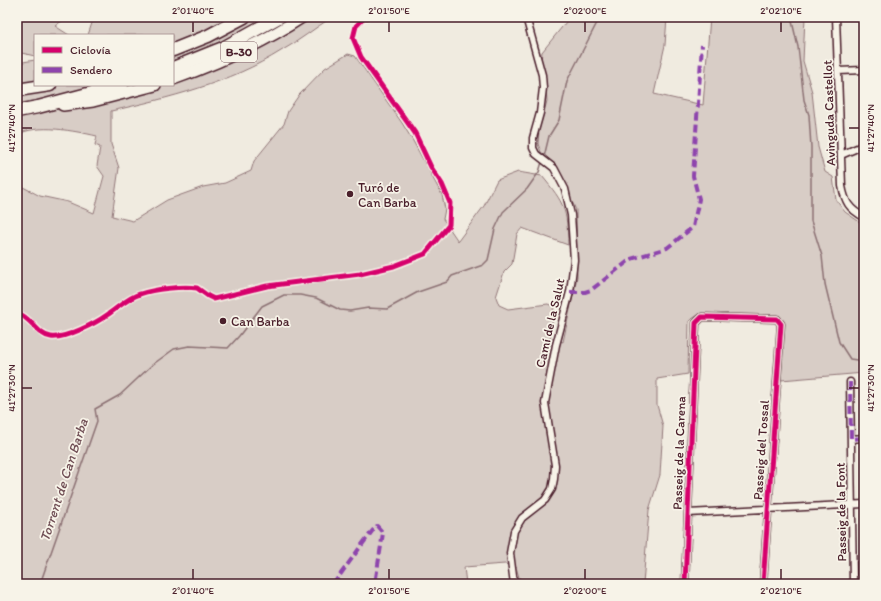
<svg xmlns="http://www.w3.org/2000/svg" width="881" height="601" viewBox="0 0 881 601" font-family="Itim,sans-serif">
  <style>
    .green { fill: #d8cdc6; stroke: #917678 }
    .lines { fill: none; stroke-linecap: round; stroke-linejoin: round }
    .stream { stroke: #8b6f72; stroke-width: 1.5 }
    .minor-casing { stroke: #4a1f2b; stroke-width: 9 }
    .trunk-casing { stroke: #4a1f2b; stroke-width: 14 }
    .motorway-casing { stroke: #4a1f2b; stroke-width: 15 }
    .minor { stroke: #f7f3e8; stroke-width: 6 }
    .trunk { stroke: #f7f3e8; stroke-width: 11 }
    .motorway { stroke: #f7f3e8; stroke-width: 12 }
    .quiet { stroke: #8e44ad; stroke-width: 4; stroke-dasharray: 8 4; stroke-linecap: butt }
    .cycleway-casing { stroke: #f7f3e8; stroke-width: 8 }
    .cycleway { stroke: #d6006c; stroke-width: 5 }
    .ticks { fill: none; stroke: #4a1f2b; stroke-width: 1.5 }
    .poi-dot { fill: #4a1f2b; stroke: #f7f3e8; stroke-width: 1.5 }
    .labels { text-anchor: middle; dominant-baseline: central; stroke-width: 3.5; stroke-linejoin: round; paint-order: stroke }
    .shield { fill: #f7f3e8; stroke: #7e5f64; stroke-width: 1 }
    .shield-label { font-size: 12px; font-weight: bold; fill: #4a1f2b }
    .street-label { font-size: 13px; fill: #4a1f2b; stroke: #f7f3e8 }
    .poi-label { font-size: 13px; fill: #4a1f2b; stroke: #f7f3e8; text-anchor: start }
    .water-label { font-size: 14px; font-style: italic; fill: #704e55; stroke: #f7f3e8 }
    .neatline { fill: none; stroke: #4a1f2b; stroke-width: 1.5 }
    .ticks-label { font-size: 10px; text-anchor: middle; fill: #4a1f2b }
  </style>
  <rect width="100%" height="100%" fill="#f0ebe0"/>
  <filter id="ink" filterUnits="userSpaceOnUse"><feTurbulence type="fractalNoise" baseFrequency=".025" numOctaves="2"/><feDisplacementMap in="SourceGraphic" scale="8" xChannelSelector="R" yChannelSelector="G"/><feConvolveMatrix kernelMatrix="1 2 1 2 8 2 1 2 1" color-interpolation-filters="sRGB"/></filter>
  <g filter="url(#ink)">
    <path class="green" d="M17 17H67L55 26 69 35H35V56L17 52Z
      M94 17H332C315 28 299 41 281 51 230 83 169 98 111 111V144L119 168 112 216 133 221 167 200 203 187 225 183 251 171 254 161 284 124 288 111 299 95 325 68 348 54 355 56 402 123 413 141 442 195 445 209 443 219 458 241 484 206 497 180 518 172 542 176C565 204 567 209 568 245L522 228 517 234 512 264 504 272 496 297 499 305 508 309 548 304 554 307 550 337 563 342 577 277 576 210 554 164 541 152 538 144 539 130 547 101 545 77 541 61 542 52 570 17H667L665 45 654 94 703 105 710 17H805L803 61 812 92 818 147 825 172 833 177 836 200 845 212 864 225V373L781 380 784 321 780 316 698 315 689 321 688 374 657 379V405L663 426 660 475 649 510 643 584H521L516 567 505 564 464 567 466 584H17V188L23 187 40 196 68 202 94 213 104 176 97 166 100 147 95 145 97 136C75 131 37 123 17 135V63L35 60V85H173V35H88Z"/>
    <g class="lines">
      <path class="stream" d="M791 17 798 47 804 100 809 115 811 147V221L822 256 825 284 839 342 850 359 864 361
        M544 157 549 136 559 120 567 81 600 17
        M40 584 97 421 95 409 120 395 152 365 174 349 189 346 228 348 239 336 262 306 284 295H300L316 298 340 310 350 311 368 308 387 309 418 292 447 282 452 276 483 265 488 260 495 229 503 212 527 189 539 172 542 162"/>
      <defs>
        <path id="minor" d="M836 17 842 186C845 202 849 209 864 217
          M838 71 864 70
          M841 155 864 145
          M850 382 853 584
          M851 439 864 438
          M688 513 864 504
          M514 584 510 553 514 531 522 518 545 500 552 489 554 479 555 465 545 403 556 345 570 292 574 260 571 215 565 189 554 168 536 154 533 148V138L540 113 543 88 542 75 526 17
          M685 584 696 323 702 317 777 319 781 324 763 584"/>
        <path id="trunk" d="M173 79C218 63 261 44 302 17
          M63 105 93 101 155 85"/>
        <path id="motorway" d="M173 50 208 36 244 17
          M173 68 223 48 279 17
          M17 90 50 85
          M17 111 38 107 122 85"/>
      </defs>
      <use href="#minor" class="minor-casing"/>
      <use href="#trunk" class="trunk-casing"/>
      <use href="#motorway" class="motorway-casing"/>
      <use href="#minor" class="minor"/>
      <use href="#trunk" class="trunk"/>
      <use href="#motorway" class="motorway"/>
      <path class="quiet" d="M398 17H401
        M570 292H585L591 290 631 259 667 248 693 227 699 199 693 176 702 45
        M850 382 851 439 864 438
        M333 584C340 576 373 528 377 526L383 533 375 584"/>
      <defs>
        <path id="cycleway" d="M17 313C31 317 37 335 51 337 65 339 96 323 107 315 118 308 127 298 140 294 154 289 182 286 197 288L208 296 214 299 267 286 360 274 394 266 425 254 449 225 450 203 442 184 431 167 415 133 361 57 353 38 356 26 364 18 368 17
          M685 584 696 323 702 317 777 319 781 324 763 584"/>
      </defs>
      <use href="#cycleway" class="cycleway-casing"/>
      <use href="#cycleway" class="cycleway"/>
    </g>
  </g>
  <path class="ticks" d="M193 22V32M389 22V32M585 22V32M781 22V32M22 128H32M849 128H859M22 388H32M849 388H859M193 569V579M389 569V579M585 569V579M781 569V579"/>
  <g class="poi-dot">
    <circle cx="350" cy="194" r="4"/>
    <circle cx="223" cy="321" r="4"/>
  </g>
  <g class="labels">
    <rect class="shield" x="221" y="42" width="36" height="20" rx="3"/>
    <g class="shield-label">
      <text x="239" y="52">B-30</text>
    </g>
    <g class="street-label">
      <text transform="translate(829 113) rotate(-92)">Avinguda Castellot</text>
      <text transform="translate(550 323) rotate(-77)">Camí de la Salut</text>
      <text transform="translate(761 450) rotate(-86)">Passeig del Tossal</text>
      <text transform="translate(679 453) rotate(-88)">Passeig de la Carena</text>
      <text transform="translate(841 512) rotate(-91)">Passeig de la Font</text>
    </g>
    <g class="poi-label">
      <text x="358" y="187">Turó de<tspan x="358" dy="15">Can Barba</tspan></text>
      <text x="231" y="321">Can Barba</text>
    </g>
    <g class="water-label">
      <text transform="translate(64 480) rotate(-72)">Torrent de Can Barba</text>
    </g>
  </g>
  <rect width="881" height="601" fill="none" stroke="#f7f3e8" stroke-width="44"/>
  <rect x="34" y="34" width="140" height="52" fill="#f7f3e8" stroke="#b29e9c"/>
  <rect x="42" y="47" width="20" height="6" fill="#d6006c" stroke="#b29e9c"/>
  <text x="70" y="54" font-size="12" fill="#4a1f2b">Ciclovía</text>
  <rect x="42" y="67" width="20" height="6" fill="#8e44ad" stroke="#b29e9c"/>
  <text x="70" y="74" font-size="12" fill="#4a1f2b">Sendero</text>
  <rect x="22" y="22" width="837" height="557" class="neatline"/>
  <g class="ticks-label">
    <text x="193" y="14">2°01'40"E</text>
    <text x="389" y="14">2°01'50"E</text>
    <text x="585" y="14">2°02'00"E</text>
    <text x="781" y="14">2°02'10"E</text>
    <text transform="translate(11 128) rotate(-90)" y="4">41°27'40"N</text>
    <text transform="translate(870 128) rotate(-90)" y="4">41°27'40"N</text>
    <text transform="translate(11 388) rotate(-90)" y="4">41°27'30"N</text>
    <text transform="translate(870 388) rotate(-90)" y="4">41°27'30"N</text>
    <text x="193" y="594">2°01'40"E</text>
    <text x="389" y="594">2°01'50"E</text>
    <text x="585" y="594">2°02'00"E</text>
    <text x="781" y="594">2°02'10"E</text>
  </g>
</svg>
